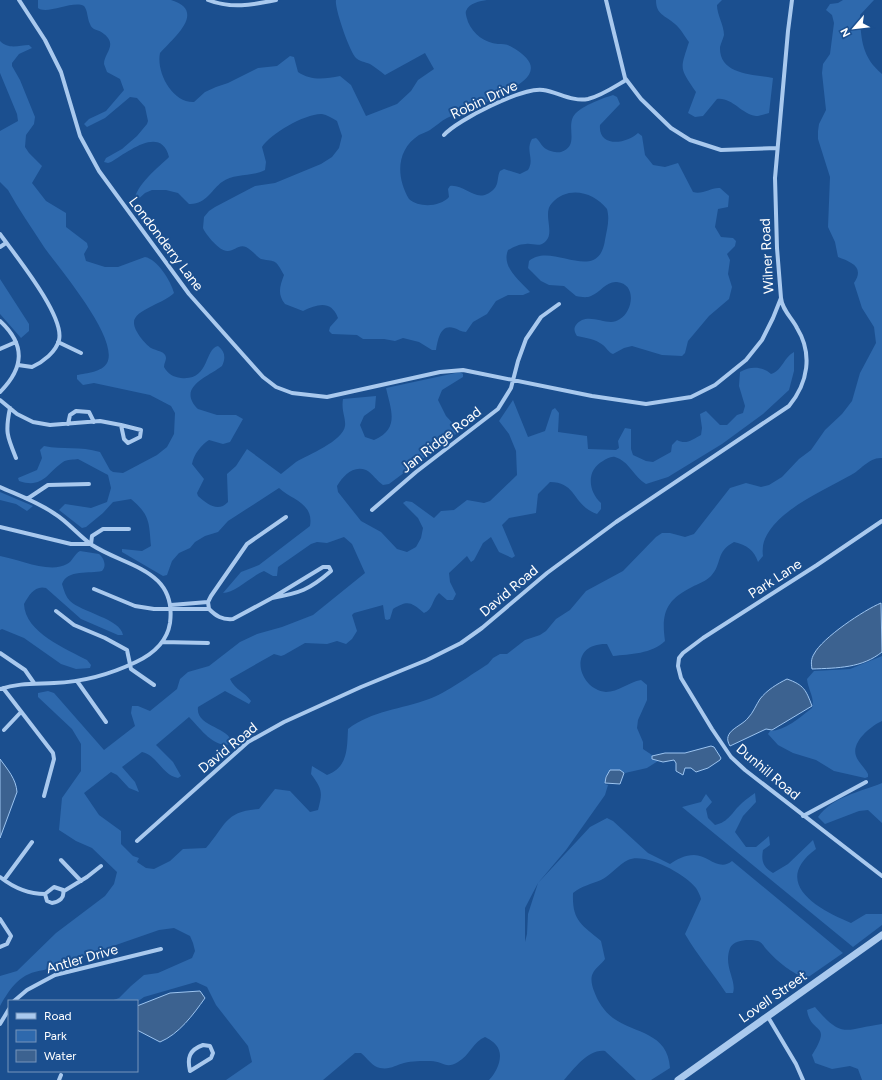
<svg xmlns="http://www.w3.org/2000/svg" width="882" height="1080" viewBox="0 0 882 1080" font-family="Figtree,sans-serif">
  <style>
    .green { fill: #2e69ad }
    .water { fill: #3c6290; stroke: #9cc4f0 }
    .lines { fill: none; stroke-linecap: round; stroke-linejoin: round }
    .minor { stroke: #a9c9ee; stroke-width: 4 }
    .tertiary { stroke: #a9c9ee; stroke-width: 7 }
    .labels { text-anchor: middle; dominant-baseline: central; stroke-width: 4; stroke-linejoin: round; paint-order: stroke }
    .street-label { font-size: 14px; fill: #fff; stroke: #1b4f8f }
  </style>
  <rect width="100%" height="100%" fill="#1b4f8f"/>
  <path class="green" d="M38 0H171C208 11 172 39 160 53 156 72 172 103 194 102L205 92 216 87 228 83 258 68 277 66 290 56 294 57 298 72C311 81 325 79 340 76L351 85 366 116 397 104 411 91 418 80 434 69 425 53 385 75C380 71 375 67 370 64 365 62 359 61 356 58 350 53 334 7 336 0H487C480 1 469 3 466 11 465 14 467 18 468 22 473 34 485 43 498 44 502 44 506 44 510 46 554 70 519 86 492 99 478 107 462 111 447 118 441 121 436 126 430 130 427 132 423 133 419 135 396 150 396 177 409 199 419 208 440 207 449 197L448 189 450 186C466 184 477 206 494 189 499 184 497 176 500 171L504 169 520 174 528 170C535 159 525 151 532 139L536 138C540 141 542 147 546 149 549 151 557 153 561 152 579 146 567 129 573 117 578 107 603 98 613 95L617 97 620 104 600 125C598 148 627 144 638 133L642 136 645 155 653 165 665 167 678 163 693 192C703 195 711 187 720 188L729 196 728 207 718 209 715 227 721 237 733 238 736 241 735 246 727 254 730 260 728 274 732 287 729 299 709 316 688 341 685 353 682 356 662 355 632 346 624 348 613 354C608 352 607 348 603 345 595 339 587 338 577 336 575 333 573 329 576 325 585 313 600 322 611 322 614 322 617 321 620 319 633 311 637 284 617 282 606 281 601 292 591 296 587 298 581 297 576 296L564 286 549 285 541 281 528 268 529 261C552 241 598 286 605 240 607 229 610 220 607 209 594 192 568 185 552 203 542 213 555 232 546 241 540 248 533 243 526 244 519 244 514 247 508 250 501 267 520 281 530 292L523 295H508L496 301 487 314 473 322 466 332C461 332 458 329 454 328 440 324 438 340 436 350H432L419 342 403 338 395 341 384 339H363L357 335 332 334 329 331 330 327 338 318C331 300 318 304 303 311L285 304C277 294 280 286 284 275 275 259 277 262 261 259 256 256 252 250 246 247 239 244 234 251 228 251 220 252 206 235 203 228L204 217 209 211 215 207 255 186 275 183 321 164 332 157 339 148 342 136 337 121C332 118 327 115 322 114 306 113 270 134 262 147L266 162 265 170C252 177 234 173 222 182 212 189 206 205 189 204L178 193 166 190H152L145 193 135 202C133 187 159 167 169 157 161 125 128 152 111 162L108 163 104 162 106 158 122 149 137 136 147 124 148 121 145 107 137 98 130 97 105 118 87 127 84 124 89 119 106 111 124 90 120 79 107 72 104 64C104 53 118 45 104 34 99 29 92 31 90 24 87 18 88 11 84 6 73 0 47 15 38 8Z
    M656 0H722L717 5C717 15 724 25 724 35 723 39 721 43 720 47 719 75 753 74 773 78L769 113C765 114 760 116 756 116 741 114 732 97 717 99L703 116 695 117 688 113 696 92C679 67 680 70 689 42 685 37 681 29 675 24 665 15 656 15 656 0Z
    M843 0H874L860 15C861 40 862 57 882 74V458C869 457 861 470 851 475 823 491 757 518 763 556L758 562C754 550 747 545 734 542 715 552 723 563 711 576 706 581 698 584 692 587 666 600 661 613 665 641 652 654 630 654 613 656L607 644C566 643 578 690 606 692 618 692 629 682 641 680L647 685V700L638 720 637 728 643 742V749L652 755V759L658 761 647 768 625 773 619 770 611 771 605 777V784L608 785 605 795 566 850 538 883 525 908V942L527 934 528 914 538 883 590 827 607 818 613 821 648 853 670 864C677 859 685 855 694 855 708 855 719 872 732 861L843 953 807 978C792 974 778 962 767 950 764 947 763 943 758 941 751 939 734 939 730 948 723 967 737 980 733 993H726C713 973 697 955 685 934L701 899C700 895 698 891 696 888 685 874 645 852 628 860 618 865 611 875 601 880 591 884 582 886 573 893 572 921 581 924 601 941L605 959C602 964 595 968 593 973 590 978 592 986 594 991 598 1002 604 1011 613 1018 635 1034 668 1032 670 1068L651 1080H636L605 1051C588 1049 575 1068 564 1080H489C497 1072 505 1055 496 1045 494 1042 489 1039 485 1037 474 1041 469 1056 458 1062 445 1070 442 1060 429 1061 422 1061 412 1061 404 1063 396 1065 390 1070 380 1068 373 1067 367 1058 361 1053H355L323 1080H226L252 1062 248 1046 216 1005 207 987 196 982 144 997 137 1002 111 1001 119 998 131 986 144 975 158 973 192 958 195 951 193 943 190 936 174 928 159 930 44 970C20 973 11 987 0 1006V976L17 971 56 933 105 896 114 884 117 872 92 848 76 841 59 830 62 798 81 771V744L72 729 38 697V693L48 691 54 693 104 750 135 726 131 713 132 706H138L150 711 177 689 180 679 188 672 209 666 240 642 257 634 282 627 313 615 365 573 352 544 344 537 327 543 317 542 311 544 278 567 277 576H273L264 571C253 575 235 593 223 593L241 572 259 565 310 526C314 503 292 500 279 488L228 521 218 532 205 536 195 542 190 548 179 553 172 561 167 575 163 576 122 552V549L142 551 151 546C149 522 150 515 131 499L113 502 103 513 86 527 82 528 59 510 65 504 91 508 107 502 111 488 108 475 78 459C74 460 67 459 63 462 47 473 43 489 19 481L18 478 37 470 42 458 40 450 44 446C63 450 80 446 100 452L110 470 113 472 123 473 157 455 167 447 174 434 175 413 171 406 150 395 94 383 83 385 77 379V375C87 373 102 372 107 363 120 339 58 267 44 247 32 228 19 210 8 190L0 182V131L18 121 17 114 0 73V41C9 50 19 45 29 45L32 48 19 54 12 63V66L20 80 35 117 34 124 26 135 25 147 29 153 42 166 32 183 46 201 66 213V227L87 243 88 247 84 254 86 261 105 267H118L145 257C157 259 171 281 174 293 165 303 133 310 134 323 134 331 145 344 151 348 156 351 166 351 166 358 166 361 164 363 164 367 168 374 173 377 181 378 210 381 204 349 218 346 225 351 226 358 222 366 208 377 176 387 198 409L217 415H236L243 419 230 442 223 444 209 440C201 445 194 454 192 464L204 479 197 493 198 496C207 504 218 513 228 502L227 474 236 466 247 449 281 474C286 470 291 466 296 462 308 455 343 441 345 426 346 417 341 411 343 399L376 396 375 408 364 416 360 425 365 437 374 440C400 429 391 410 386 388L460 372 463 374V377L442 390 438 400 446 416 460 431 389 484 383 485C377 481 372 473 366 470 353 465 343 476 337 486L338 492 361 521 381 532 397 549 407 552 416 547 421 538 423 528 418 518 403 503 406 501 412 502 434 518 441 511 454 510 467 500 484 503 490 501 517 475 516 451 509 434 499 421 513 400 528 437 545 431 552 410 555 408 559 413 558 432 587 436 588 449 616 450 619 448 618 441 625 428 631 429V449L633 455 646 461 653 462 671 452 672 445 677 440C686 445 692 440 701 435L702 428 700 414 706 411 720 425H727L737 415 743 413 745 406 739 386 740 372C750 366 762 366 771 374 783 370 783 358 794 352V371L789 390 763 414 722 444 668 477 646 484C634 477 629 461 615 457 611 456 606 459 603 461 586 470 588 491 601 503V509L597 514C572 505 577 482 550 482L538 494 536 513 509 518 502 525 515 556 512 558 499 552 491 537 483 543 474 560 471 562 467 556 449 573 450 582 456 594 453 600H447L439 593C432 599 433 610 424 613 411 602 408 600 393 609L390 619 387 620 385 619 383 605 354 613 352 615 357 631 352 639 346 644 337 641 327 644 305 643 284 655 281 656 274 654 230 679C235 690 245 692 251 701L249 704 225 691 198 707C195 728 233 727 231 744 214 749 200 728 189 717L156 745 173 762 181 776 178 778C162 775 157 755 142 752L122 767 135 782 139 792 129 788 117 775 111 772 84 793 99 815 121 831V844L133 856 139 858 137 862 146 868 154 869 170 861 183 849 206 848C226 825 225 811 259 809L275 789 290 791 310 812 318 810C323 792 322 789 311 774L312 766 327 775C348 767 347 749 348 729 371 711 402 709 429 699 446 693 472 674 488 664L493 658 500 654H507L525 640 540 635 546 631 556 619 570 610 586 591 623 571 656 537 662 533H670L685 537 694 534 730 488 746 483 761 487 769 485 782 477 799 459 811 450 825 430 842 414 852 401 860 373 876 343 874 327 862 308 854 283C865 267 851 262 838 257L835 242 828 227 830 177 818 139V131L819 124 826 110 822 73 823 64 830 54 834 23 832 15 826 10 830 4 838 3Z
    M0 279 29 324V331L21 338 0 314Z
    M0 492 33 506 27 511 16 504 0 500Z
    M80 551 99 554C104 558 107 566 102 571 90 574 67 569 62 584 64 591 66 597 70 601 81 612 121 619 123 635H118L81 619 46 588C35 585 29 595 24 604 25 633 67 649 87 660L91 665 90 668 76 669 61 664 24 638 2 629 0 630V556C18 559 50 574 67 564 73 561 74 554 80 551Z
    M882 656V721C871 726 851 742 856 756 858 762 865 768 868 774V777L865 778 834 771 816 760 793 753 778 745 768 734 770 731C786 730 799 718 812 708 815 697 808 690 807 679L814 671 850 669Z
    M882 783V823L868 810 859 811 825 824 818 817C832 797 860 792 882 783Z
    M755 793 756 802 743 816 735 832 746 847H756L769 836 770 845 763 850C761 861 763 867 773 873L788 864 813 840 816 849C770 883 819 910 851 923L866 914H882V925L853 947 682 807 701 802 706 794 712 802 706 809 708 818 715 825C729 822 732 812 742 803 746 799 751 796 755 793Z
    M815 1007C843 1040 845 1029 882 1024V1080H862L858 1069 850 1066 832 1069 815 1063 812 1055C833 1021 811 1036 807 1010Z"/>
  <path class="water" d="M881 603 882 652C862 668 838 668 812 669 811 663 811 659 814 654 822 638 864 610 881 603Z
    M787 679C804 685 806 690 812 706L772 730 766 729 730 746C721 731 741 727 748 718 753 713 756 705 760 699 767 690 777 684 787 679Z
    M711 746 714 747 721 758 720 760 708 768 696 772 691 768H685L683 775 676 771V763L674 760 663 762 652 759V756L665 753H685Z
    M0 759C8 770 16 779 17 792L0 838Z
    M610 770H620L624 773 620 784 605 783 606 777Z
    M200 991 205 998C193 1015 179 1034 160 1042L137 1030V1006L170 993Z"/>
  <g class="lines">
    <path class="minor" d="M19 0 45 40 61 72 80 136 99 171 189 294 263 377 276 387 292 393 327 397 440 372 463 370 592 396 646 404 691 397 715 385 746 360 762 340 773 318 781 298 777 248 775 178 788 31 792 0
      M208 0C231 9 252 5 276 0
      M606 0 625 78 641 99 671 128 690 140 721 150 777 148
      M444 135C457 120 523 87 543 90 558 92 572 102 588 99 601 96 614 87 626 80
      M0 234C15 255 65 316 59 340 56 352 43 362 32 367L18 365
      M0 247 6 243
      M0 321C26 345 24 368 0 392
      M58 342 81 353
      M0 349 16 342
      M0 400 17 414 33 422 50 425 100 421 121 425
      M10 408C5 432 7 436 16 458
      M68 424 70 415 76 411 89 412 94 422
      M121 425 141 430 140 437 128 443 124 439Z
      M0 487C18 495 38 502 55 514 68 522 79 536 92 545 126 567 177 569 170 623 167 642 153 654 136 662 111 674 82 682 54 683 35 684 18 683 0 689
      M27 499 48 485 89 484
      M372 510 416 472 498 409 511 388 518 361 526 339 541 317 559 304
      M882 521 817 565 703 638 683 653 679 658 678 666 681 678 712 729 731 757 745 770 882 876
      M0 527 71 544H91L92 536 103 529H129
      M323 567H329L331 571C309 590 300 593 272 598Z
      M94 589 135 606 154 609H209
      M272 598 233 619C222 620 216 616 209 609L208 602 211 596 247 544 286 517
      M171 605 208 602
      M56 611 74 625 105 638 127 650 131 669 154 685
      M162 642 208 643
      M0 653 25 670 34 683
      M77 681 106 722
      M3 688 53 753 54 759 44 796
      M4 730 21 712
      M803 816 866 782
      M137 841 248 742 284 722 361 687 427 660 461 643 482 628 547 573 616 522 789 406C808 383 813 354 797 328 792 318 782 310 781 298
      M61 860 81 881
      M0 877C14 888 28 894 45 894
      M4 880 32 842
      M54 887 63 890C65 898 59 902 52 903L47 901 45 894Z
      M64 891 87 877 101 866
      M0 919 11 936 7 944 0 947
      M14 1001 27 990 55 975 161 949
      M768 1017 796 1064 803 1080
      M0 1024 9 1009
      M203 1045 210 1046 213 1053 211 1058 190 1071C187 1058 189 1050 203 1045Z
      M59 1080 61 1075"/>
    <path class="tertiary" d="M678 1080 882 935"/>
  </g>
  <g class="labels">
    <g class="street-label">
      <text transform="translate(484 100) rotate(-25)">Robin Drive</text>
      <text transform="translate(166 244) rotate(53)">Londonderry Lane</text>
      <text transform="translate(767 256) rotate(-93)">Wilner Road</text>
      <text transform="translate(441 440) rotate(-38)">Jan Ridge Road</text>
      <text transform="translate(775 579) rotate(-33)">Park Lane</text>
      <text transform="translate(509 591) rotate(-40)">David Road</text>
      <text transform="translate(228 748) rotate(-39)">David Road</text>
      <text transform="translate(768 772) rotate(40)">Dunhill Road</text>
      <text transform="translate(82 959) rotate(-16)">Antler Drive</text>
      <text transform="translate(773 997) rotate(-35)">Lovell Street</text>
    </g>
  </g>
  <rect x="8" y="1000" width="130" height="72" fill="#1b4f8f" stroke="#7695bc"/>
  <rect x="16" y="1013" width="20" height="6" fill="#a9c9ee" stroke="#7695bc"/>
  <text x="44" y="1020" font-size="12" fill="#ffffff">Road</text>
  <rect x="16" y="1030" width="20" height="12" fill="#2e69ad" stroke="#7695bc"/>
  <text x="44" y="1040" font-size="12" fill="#ffffff">Park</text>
  <rect x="16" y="1050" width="20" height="12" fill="#3c6290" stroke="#7695bc"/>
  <text x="44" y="1060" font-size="12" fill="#ffffff">Water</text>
  <g transform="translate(854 28) rotate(242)" stroke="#1b4f8f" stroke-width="3" paint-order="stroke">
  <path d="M0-3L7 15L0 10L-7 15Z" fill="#ffffff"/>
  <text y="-6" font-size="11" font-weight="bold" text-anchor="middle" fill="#ffffff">N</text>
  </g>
</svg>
